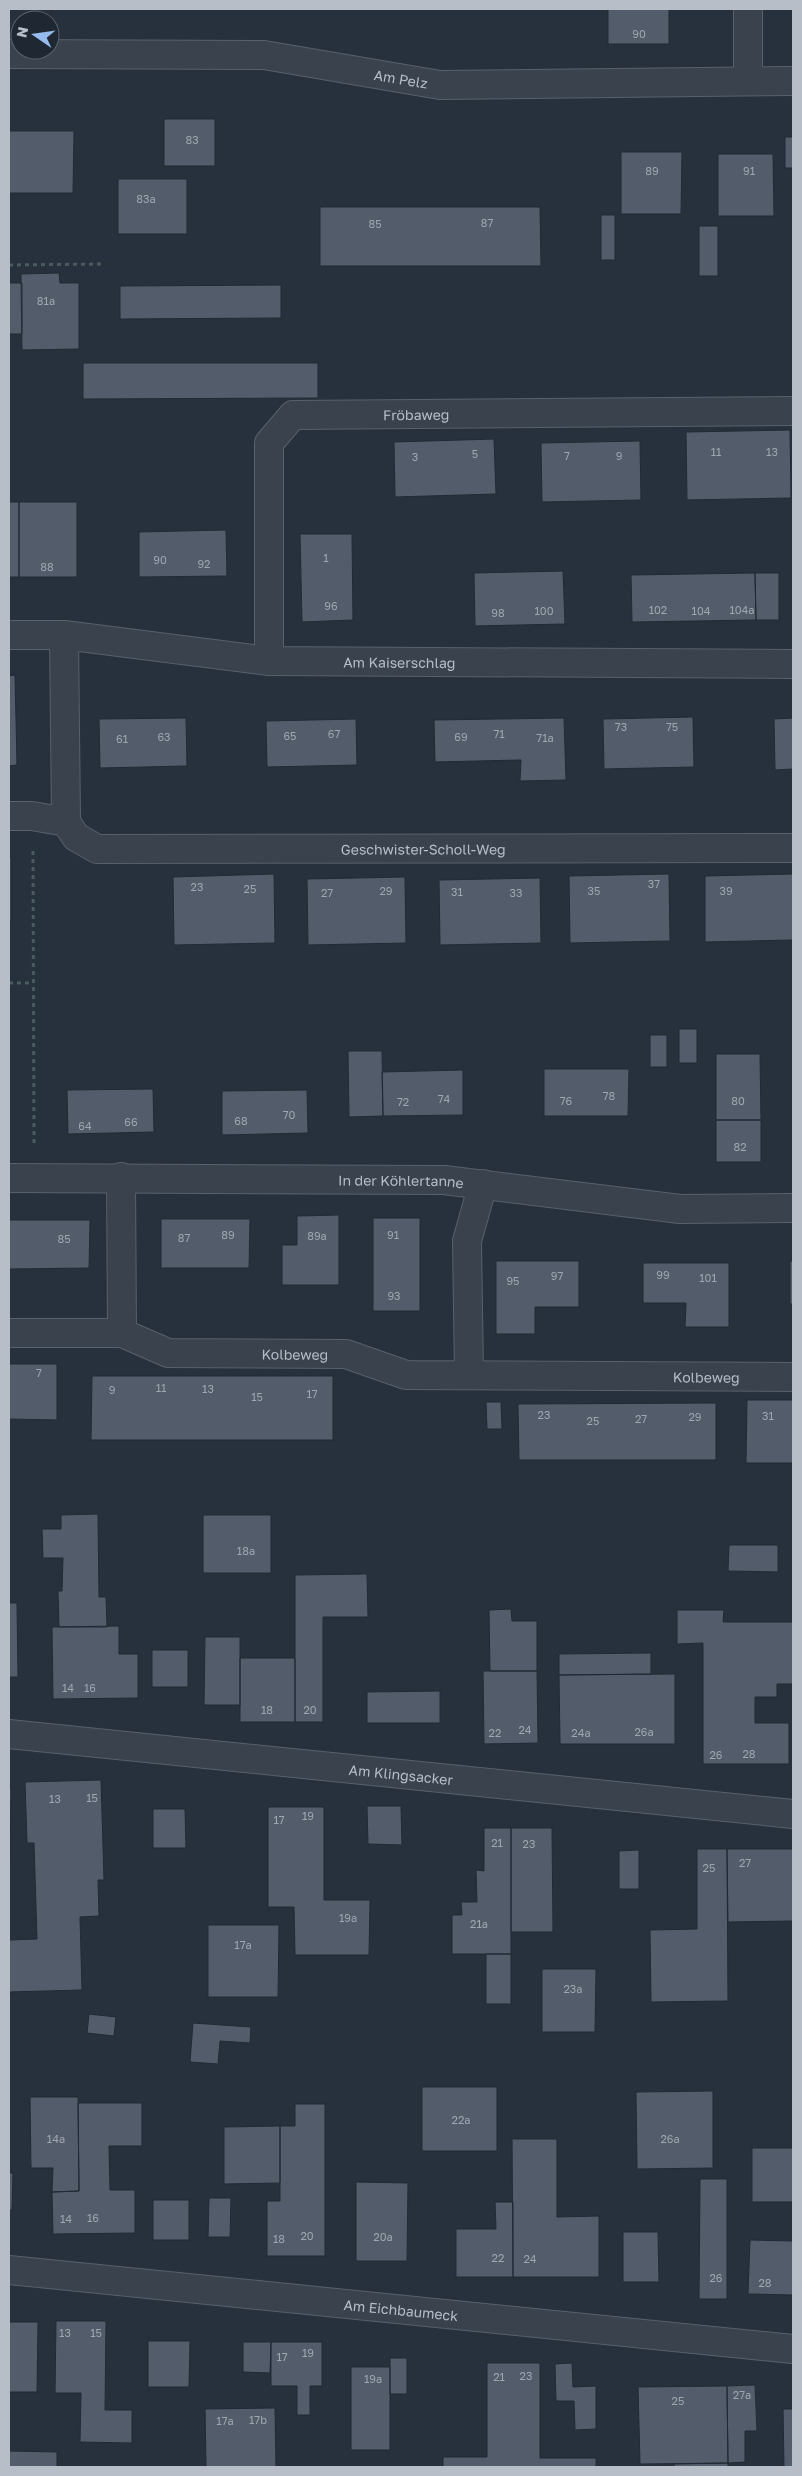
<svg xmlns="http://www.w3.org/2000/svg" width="802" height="2476" viewBox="0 0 802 2476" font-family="'Golos Text',sans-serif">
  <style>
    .building { fill: #525c6a; stroke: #212a34 }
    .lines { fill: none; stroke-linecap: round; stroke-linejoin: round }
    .minor-casing { stroke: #58616b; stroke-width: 30 }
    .path { stroke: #495b5d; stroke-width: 3; stroke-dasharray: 4 4; stroke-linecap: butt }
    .minor { stroke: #3a434d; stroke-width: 28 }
    .labels { text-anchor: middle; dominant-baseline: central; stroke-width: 4; stroke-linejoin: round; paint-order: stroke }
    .number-label { font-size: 11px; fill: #9ea6b0 }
    .street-label { font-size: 14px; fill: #b7bec8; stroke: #1f2832 }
  </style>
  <rect width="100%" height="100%" fill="#27313d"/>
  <path class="building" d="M608 9H669V44H608Z
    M164 119H215V166H164Z
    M9 131H74L73 193H9Z
    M785 137H793V168H785Z
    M621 152H682L681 214H621Z
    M718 154H773L774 216H718Z
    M118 179H187V234H118Z
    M320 207H540L541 266H320Z
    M601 215H615V260H601Z
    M699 226H718V276H699Z
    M59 273 60 283H79V349L22 350 21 274Z
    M9 283H22V334H9Z
    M281 285V318L120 319V286Z
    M83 363H318V398L83 399Z
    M790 430 791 498 687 500 686 432Z
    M494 439 496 494 395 497 394 442Z
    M640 441 641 500 542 502 541 443Z
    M9 502H19V577H9Z
    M19 502H77V577H19Z
    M226 530 227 576 139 577V532Z
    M300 534H352L353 620 302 622Z
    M563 571 565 624 475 626 474 573Z
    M755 573 756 620 632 622 631 575Z
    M755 573H779V620H756Z
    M15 675 17 765 9 766V676Z
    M693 717 694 767 604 769 603 719Z
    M186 718 187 766 100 768 99 719Z
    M564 718 566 780 520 781 521 760 435 762 434 720Z
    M793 718V769L775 770 774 719Z
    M356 719 357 765 267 767 266 721Z
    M9 857H11V920H9Z
    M274 874 275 943 174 945 173 877Z
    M669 874 670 941 570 943 569 876Z
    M793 874V940L705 942V876Z
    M405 877 406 943 308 945 307 879Z
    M540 878 541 943 440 945 439 880Z
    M679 1029H697V1063H679Z
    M650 1035H667V1067H650Z
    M348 1051H382L383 1116 349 1117Z
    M716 1054H760L761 1120H716Z
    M544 1069H629L628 1116H544Z
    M463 1070V1115L383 1116 382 1072Z
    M153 1089 154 1132 68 1134 67 1090Z
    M307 1090 308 1133 222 1135V1091Z
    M716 1120H761V1162H716Z
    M339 1215V1285H282V1245H297V1216Z
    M373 1218H420V1311H373Z
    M161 1219H250L249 1268H161Z
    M9 1220H90L89 1268 9 1269Z
    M496 1261H579V1307H535V1334H496Z
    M790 1261H793V1304H790Z
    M643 1263H729V1327H685L686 1303H643Z
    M9 1364H57V1420L9 1419Z
    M92 1376H333V1440H91Z
    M747 1400H793V1463H746Z
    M486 1402H501L502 1429H487Z
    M716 1403V1460H519L518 1404Z
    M98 1514 99 1597H106L107 1627H59L58 1591H62L63 1558H43L42 1529H61V1515Z
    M203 1515H271V1573H203Z
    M729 1545H778V1572L728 1571Z
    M367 1574 368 1617H323V1722H295V1575Z
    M9 1603H17L18 1677H9Z
    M511 1609 512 1621H537V1671H490L489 1610Z
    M677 1610H724L723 1622H793V1684H777V1697H755V1723H789V1764H703V1643L677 1644Z
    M119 1626V1654H138V1698L53 1699 52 1627Z
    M205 1637H240V1705H204Z
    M152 1650H188V1687H152Z
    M651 1653V1674L559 1675V1654Z
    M240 1658H295V1722H240Z
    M483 1671H537L538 1743 484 1744Z
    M675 1674V1744H560L559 1675Z
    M440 1691V1723H367V1692Z
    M101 1780 104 1880H98L99 1916 80 1917 82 1990 9 1992V1940L37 1939 34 1843H27L25 1782Z
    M9 1789H11L10 1860 9 1859Z
    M367 1806H401L402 1845 368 1844Z
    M268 1807H324V1900H370L369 1955H295L294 1907H268Z
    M153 1809H185L186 1848H153Z
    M484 1828H511V1954H452V1915H462L461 1902H477L476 1870 484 1871Z
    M511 1828H552L553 1932H511Z
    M697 1849H727L728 2001 651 2002 650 1930 697 1929Z
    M727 1849H793V1921L728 1922Z
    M639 1850V1889H619V1851Z
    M208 1925H279L278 1997H208Z
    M486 1954H511V2004H486Z
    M542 1969H596L595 2032H542Z
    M89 2014 116 2017 114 2036 87 2033Z
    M193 2023 251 2027 250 2043 220 2041 218 2064 190 2062Z
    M422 2087H497V2151H422Z
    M713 2091V2168L637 2169 636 2092Z
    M30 2097H78L79 2191 52 2192 53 2168H31Z
    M78 2103H142V2146H109L110 2190H135V2233L53 2234 52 2192 79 2191Z
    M295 2104H325V2256H267V2201H280V2126H295Z
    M280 2126V2183L224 2184V2127Z
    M512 2139H557V2217L599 2216V2277H513Z
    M752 2148H793V2202H752Z
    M9 2173H13L12 2210H9Z
    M700 2179H727V2299H699Z
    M356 2182 408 2183 407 2261H356Z
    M209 2198H231L230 2237H208Z
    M153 2200H189V2240H153Z
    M495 2202H513V2277H456V2229H496Z
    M623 2232H658L659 2282H623Z
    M750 2240 793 2241V2295L748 2294Z
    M56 2321H106L105 2410H132V2443L80 2442 81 2393H55Z
    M9 2322H38L37 2392H9Z
    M148 2341H190L189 2387H148Z
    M243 2342H271L270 2373 243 2372Z
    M271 2342H322V2386H310V2415H297V2386H271Z
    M390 2358H407V2394H390Z
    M487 2363H540V2458H596V2467H443V2457H487Z
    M572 2363 573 2387 596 2386V2429L575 2430 574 2401H556L555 2364Z
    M351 2367H390V2450H351Z
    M755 2385 757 2431H745V2462L728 2463 727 2386Z
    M727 2386 728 2463 640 2464 638 2387Z
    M275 2408 276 2467H206L205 2409Z
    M783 2409H793V2467H784Z
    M9 2451 57 2452V2467H9Z
    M728 2463V2467H674V2464Z"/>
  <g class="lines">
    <defs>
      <g id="minor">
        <path id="s1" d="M9 54 264 55 440 85 793 81"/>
        <path d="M748 80V9"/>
        <path id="s2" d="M9 635H64L269 661 793 664"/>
        <path d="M64 635 66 822"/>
        <path id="s3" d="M269 661V443L293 415 793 411"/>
        <path id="s4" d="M9 816H32L66 822 76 837 97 849 793 848"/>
        <path d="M121 1177 122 1333"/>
        <path id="s5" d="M9 1178 444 1180 680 1209 793 1208"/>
        <path id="s6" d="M9 1333H122L168 1353 346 1354 406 1375 793 1377"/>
        <path d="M469 1375 467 1241 483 1184"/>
        <path id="s7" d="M9 1734 793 1814"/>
        <path id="s8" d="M9 2270 793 2349"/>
      </g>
    </defs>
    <use href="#minor" class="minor-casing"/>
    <path class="path" d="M9 265 101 264
      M33 851 34 1144
      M9 983H33"/>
    <use href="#minor" class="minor"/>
  </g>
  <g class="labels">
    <g class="number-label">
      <text x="639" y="33">90</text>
      <text x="192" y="139">83</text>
      <text x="652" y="170">89</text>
      <text x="749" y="170">91</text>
      <text x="146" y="198">83a</text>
      <text x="487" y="222">87</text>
      <text x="375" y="223">85</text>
      <text x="46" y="300">81a</text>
      <text x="716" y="451">11</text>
      <text x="772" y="451">13</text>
      <text x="475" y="453">5</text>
      <text x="567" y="455">7</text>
      <text x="619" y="455">9</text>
      <text x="415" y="456">3</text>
      <text x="326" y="557">1</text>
      <text x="160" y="559">90</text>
      <text x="204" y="563">92</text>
      <text x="47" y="566">88</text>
      <text x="331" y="605">96</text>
      <text x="658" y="609">102</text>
      <text x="742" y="609">104a</text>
      <text x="544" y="610">100</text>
      <text x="701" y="610">104</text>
      <text x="498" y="612">98</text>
      <text x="621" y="726">73</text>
      <text x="672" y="726">75</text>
      <text x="334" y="733">67</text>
      <text x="499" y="733">71</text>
      <text x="290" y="735">65</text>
      <text x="164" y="736">63</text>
      <text x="461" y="736">69</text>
      <text x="545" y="737">71a</text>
      <text x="122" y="738">61</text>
      <text x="654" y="883">37</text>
      <text x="197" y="886">23</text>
      <text x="250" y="888">25</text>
      <text x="386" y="890">29</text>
      <text x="594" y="890">35</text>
      <text x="726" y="890">39</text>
      <text x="457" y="891">31</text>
      <text x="327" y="892">27</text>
      <text x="516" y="892">33</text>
      <text x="609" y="1095">78</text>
      <text x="444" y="1098">74</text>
      <text x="566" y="1100">76</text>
      <text x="738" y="1100">80</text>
      <text x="403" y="1101">72</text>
      <text x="289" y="1114">70</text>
      <text x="241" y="1120">68</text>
      <text x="131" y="1121">66</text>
      <text x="85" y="1125">64</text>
      <text x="740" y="1146">82</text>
      <text x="228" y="1234">89</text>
      <text x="393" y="1234">91</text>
      <text x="317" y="1235">89a</text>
      <text x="184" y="1237">87</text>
      <text x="64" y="1238">85</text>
      <text x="663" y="1274">99</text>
      <text x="557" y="1275">97</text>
      <text x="708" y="1277">101</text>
      <text x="513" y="1280">95</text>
      <text x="394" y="1295">93</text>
      <text x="39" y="1372">7</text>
      <text x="161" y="1387">11</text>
      <text x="208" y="1388">13</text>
      <text x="112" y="1389">9</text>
      <text x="312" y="1393">17</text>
      <text x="257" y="1396">15</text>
      <text x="544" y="1414">23</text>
      <text x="768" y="1415">31</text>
      <text x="695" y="1416">29</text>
      <text x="641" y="1418">27</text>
      <text x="593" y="1420">25</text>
      <text x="246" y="1550">18a</text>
      <text x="68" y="1687">14</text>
      <text x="90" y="1687">16</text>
      <text x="267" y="1709">18</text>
      <text x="310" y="1709">20</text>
      <text x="525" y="1729">24</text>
      <text x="644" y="1731">26a</text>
      <text x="495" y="1732">22</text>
      <text x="581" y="1732">24a</text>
      <text x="749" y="1753">28</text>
      <text x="716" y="1754">26</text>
      <text x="92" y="1797">15</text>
      <text x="55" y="1798">13</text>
      <text x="308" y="1815">19</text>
      <text x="279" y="1819">17</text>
      <text x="497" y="1842">21</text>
      <text x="529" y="1843">23</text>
      <text x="745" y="1862">27</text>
      <text x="709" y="1867">25</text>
      <text x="348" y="1917">19a</text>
      <text x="479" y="1923">21a</text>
      <text x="243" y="1944">17a</text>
      <text x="573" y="1988">23a</text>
      <text x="461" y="2119">22a</text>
      <text x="56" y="2138">14a</text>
      <text x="670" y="2138">26a</text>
      <text x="93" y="2217">16</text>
      <text x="66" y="2218">14</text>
      <text x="307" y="2235">20</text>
      <text x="383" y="2236">20a</text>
      <text x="279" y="2238">18</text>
      <text x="498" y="2257">22</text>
      <text x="530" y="2258">24</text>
      <text x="716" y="2277">26</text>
      <text x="765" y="2282">28</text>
      <text x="65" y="2332">13</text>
      <text x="96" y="2332">15</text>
      <text x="308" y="2352">19</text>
      <text x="282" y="2356">17</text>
      <text x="526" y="2375">23</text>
      <text x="499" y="2376">21</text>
      <text x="373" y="2378">19a</text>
      <text x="742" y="2394">27a</text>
      <text x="678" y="2400">25</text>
      <text x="258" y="2419">17b</text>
      <text x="225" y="2420">17a</text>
    </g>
    <g class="street-label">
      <text stroke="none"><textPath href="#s1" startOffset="394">Am Pelz</textPath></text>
      <text stroke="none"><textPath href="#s3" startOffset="378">Fröbaweg</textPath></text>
      <text stroke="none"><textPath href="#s2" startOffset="392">Am Kaiserschlag</textPath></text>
      <text stroke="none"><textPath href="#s4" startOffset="426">Geschwister-Scholl-Weg</textPath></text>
      <text stroke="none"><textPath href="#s5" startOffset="392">In der Köhlertanne</textPath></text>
      <text stroke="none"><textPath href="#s6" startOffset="290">Kolbeweg</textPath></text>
      <text stroke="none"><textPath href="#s6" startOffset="705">Kolbeweg</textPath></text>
      <text stroke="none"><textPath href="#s7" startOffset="394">Am Klingsacker</textPath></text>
      <text stroke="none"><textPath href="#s8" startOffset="394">Am Eichbaumeck</textPath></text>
    </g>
  </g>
  <rect width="802" height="2476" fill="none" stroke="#b7bec8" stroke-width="20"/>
  <g transform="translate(35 35) rotate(283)"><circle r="24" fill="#1f2832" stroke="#5c646e"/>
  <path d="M0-4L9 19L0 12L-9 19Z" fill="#95bbef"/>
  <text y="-8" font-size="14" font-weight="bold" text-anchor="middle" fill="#b7bec8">N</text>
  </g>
</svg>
